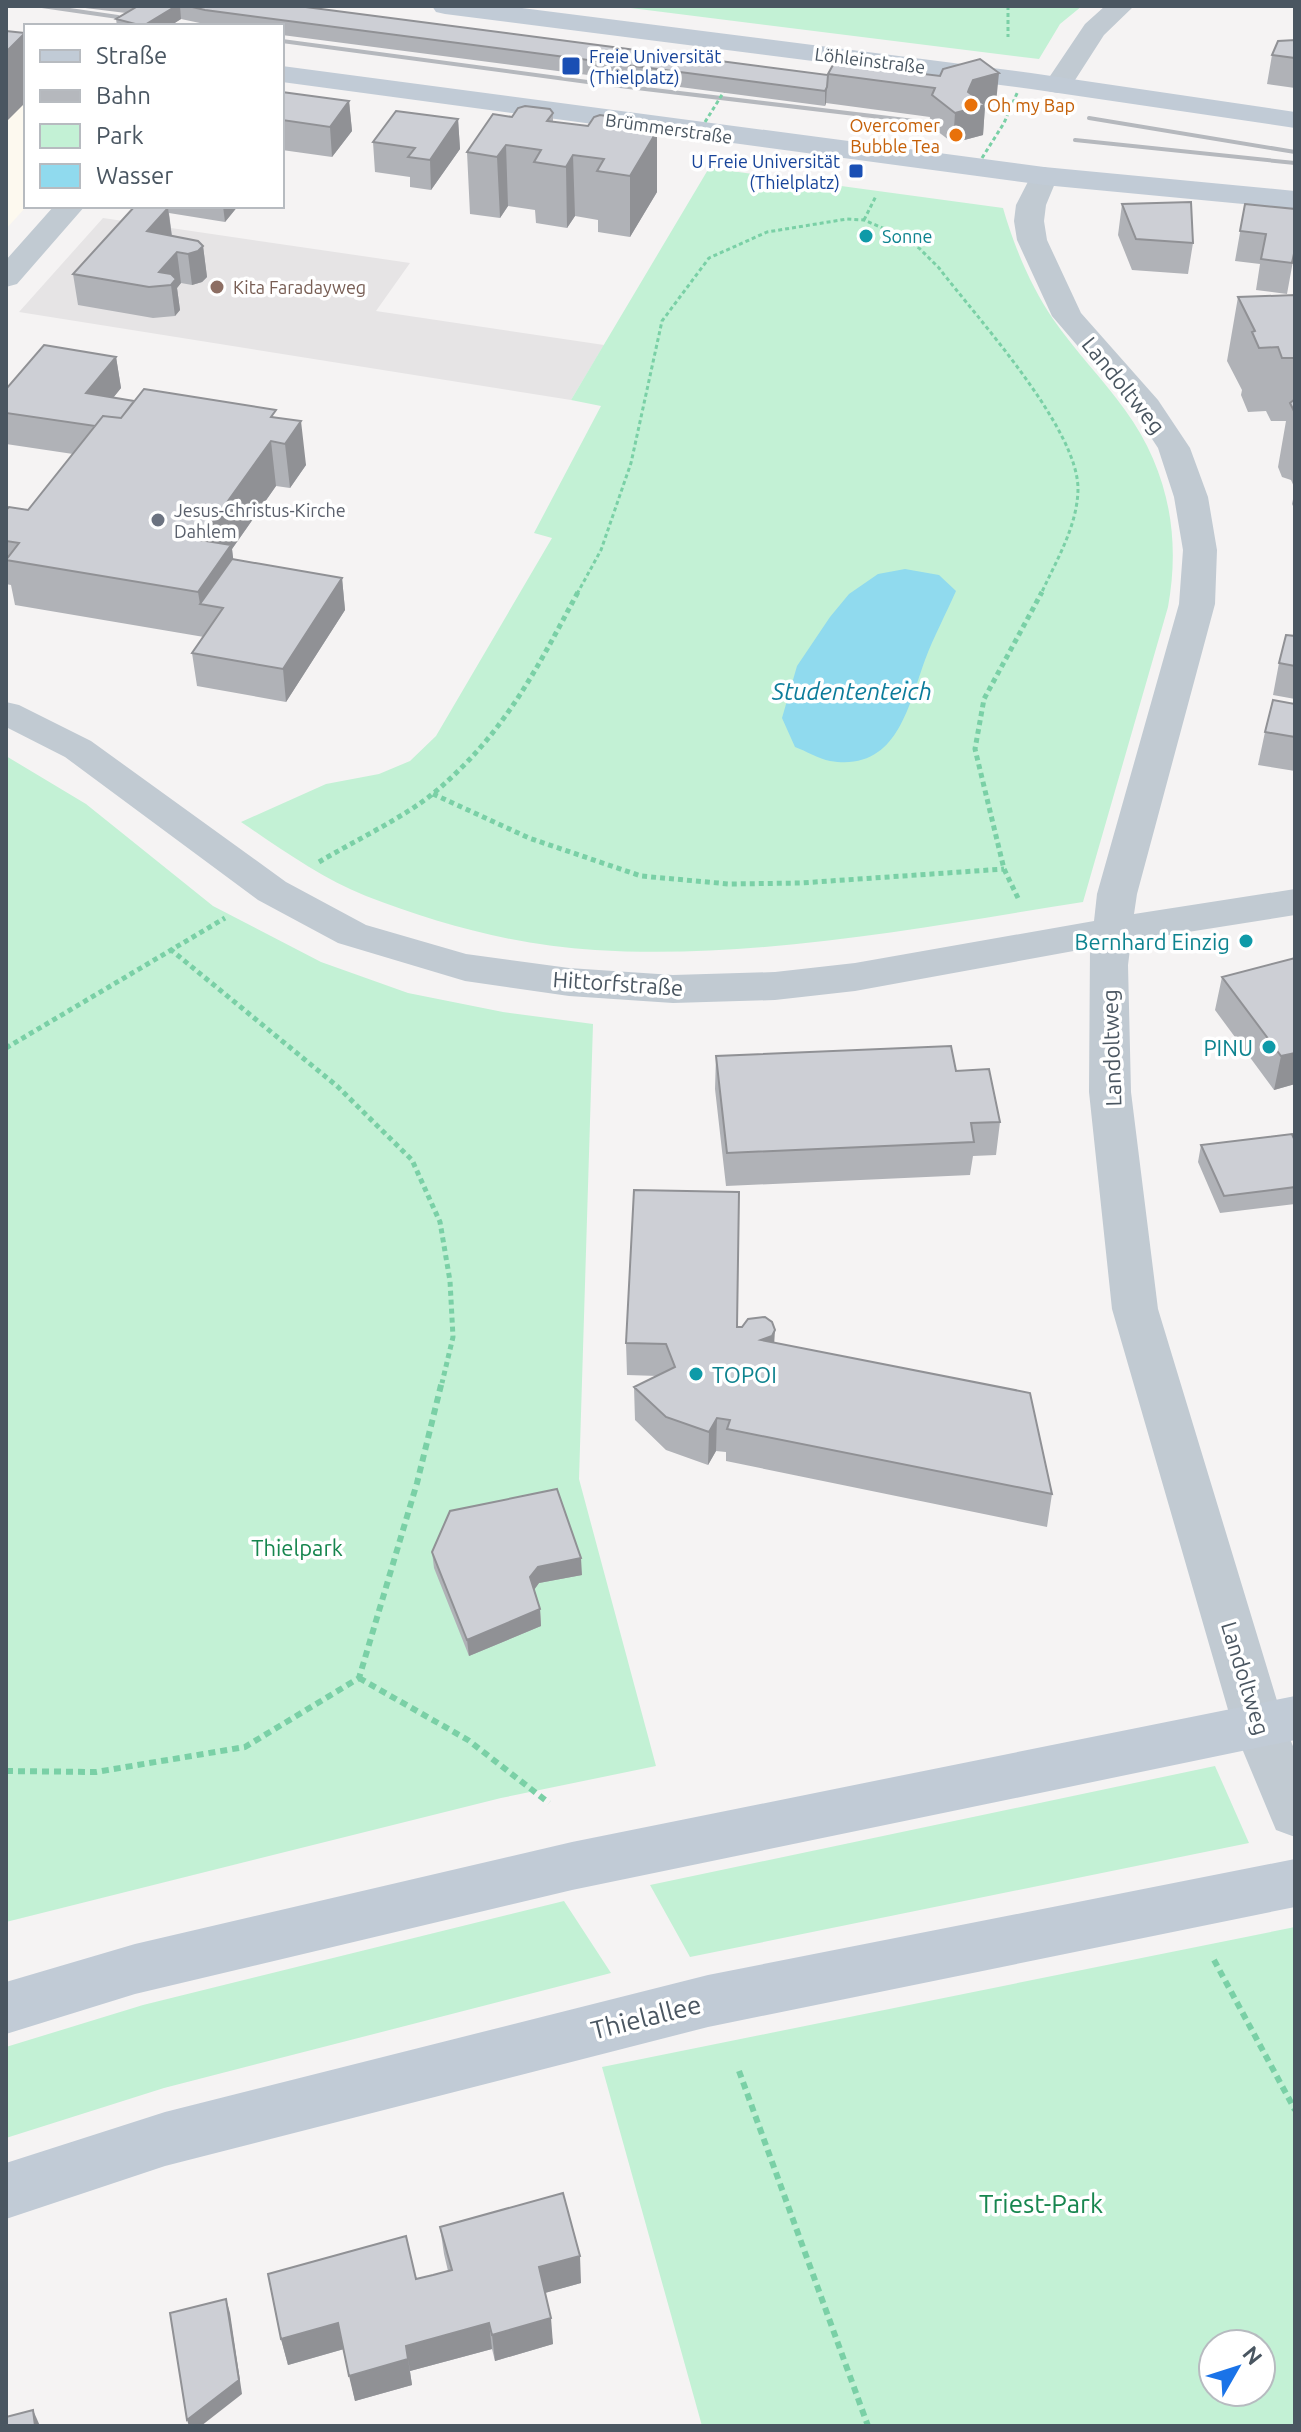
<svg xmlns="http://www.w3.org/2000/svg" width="1301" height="2432" viewBox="0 0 1301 2432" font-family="Ubuntu,sans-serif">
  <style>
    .commercial { fill: #fdf9ef }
    .education { fill: #e6e4e5 }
    .green { fill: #c3f1d5; fill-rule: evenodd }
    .water { fill: #90daee }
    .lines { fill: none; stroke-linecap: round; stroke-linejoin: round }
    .path-far2 { stroke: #7ad0a6; stroke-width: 3; stroke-dasharray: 4 3; stroke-linecap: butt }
    .path-far1 { stroke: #7ad0a6; stroke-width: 5; stroke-dasharray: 5 4; stroke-linecap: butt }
    .path { stroke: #7ad0a6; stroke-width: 6; stroke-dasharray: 7 5; stroke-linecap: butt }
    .street { fill: #c1cad2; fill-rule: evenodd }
    .secondary { fill: #c1cbd6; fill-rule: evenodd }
    .rail { stroke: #b5b8bd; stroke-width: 4 }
    .path-bridge { stroke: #7ad0a6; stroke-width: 3; stroke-dasharray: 4 3; stroke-linecap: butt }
    .wall { fill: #b0b2b7 }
    .shaded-wall { fill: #909195 }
    .building { fill: #cdcfd5; stroke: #909195; stroke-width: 2 }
    .transit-dot { fill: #1a4fb4; stroke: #fff; stroke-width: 3 }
    .food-dot { fill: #e8710a; stroke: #fff; stroke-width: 3 }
    .culture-dot { fill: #0f9aa8; stroke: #fff; stroke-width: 3 }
    .education-dot { fill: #8d6e63; stroke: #fff; stroke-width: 3 }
    .worship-dot { fill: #6b7280; stroke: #fff; stroke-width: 3 }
    .labels { text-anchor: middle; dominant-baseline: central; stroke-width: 7; stroke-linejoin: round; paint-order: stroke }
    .far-transit-label { font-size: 18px; fill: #164399; stroke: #fff; text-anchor: start }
    .far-street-label { font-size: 18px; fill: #4a5661; stroke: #fff }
    .far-food-label { font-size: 18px; fill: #c56008; stroke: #fff; text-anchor: start }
    .far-culture-label { font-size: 18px; fill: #0d838f; stroke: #fff; text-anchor: start }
    .far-education-label { font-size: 18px; fill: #785e54; stroke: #fff; text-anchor: start }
    .far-worship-label { font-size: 18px; fill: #5b616d; stroke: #fff; text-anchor: start }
    .street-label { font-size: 22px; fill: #4a5661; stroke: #fff }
    .culture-label { font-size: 22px; fill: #0d838f; stroke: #fff; text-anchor: end }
    .park-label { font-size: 22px; fill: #17864f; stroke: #fff }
    .water-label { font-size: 24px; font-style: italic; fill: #0c7c9b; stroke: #fff }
    .near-street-label { font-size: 26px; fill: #4a5661; stroke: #fff }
    .near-park-label { font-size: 26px; fill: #17864f; stroke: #fff }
  </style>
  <rect width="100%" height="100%" fill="#f5f3f3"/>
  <path class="commercial" d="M6 68 26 71 27 206 6 229Z"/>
  <path class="education" d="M103 218 410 263 376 311 604 345 571 400 19 312Z"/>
  <path class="green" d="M615 6H1082L1060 24 1039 59Z
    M709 168 1003 208C1014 246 1030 285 1053 319 1075 351 1103 379 1125 410 1168 469 1181 536 1168 607L1083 902C924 927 756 960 595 950 518 946 438 924 366 896 321 878 281 849 241 822L326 784 379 774 410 761 436 736 552 538 534 533 601 406 571 400Z
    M6 756 86 804 213 906 321 962 408 993 503 1012 593 1024 579 1479 656 1766 501 1798 6 1922Z
    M1215 1766 1249 1843 690 1957 650 1885Z
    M564 1901 611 1973 164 2088 6 2138V2047L143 2005Z
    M1295 1927V2426H702L602 2067ZM1213 2344H1261V2392H1213Z"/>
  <path class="water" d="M905 569 939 575 956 591C946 614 934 636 925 660 908 707 897 772 830 761 819 759 806 751 795 747L782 718 797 666 830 617 849 594 878 574Z"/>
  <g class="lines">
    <path class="path-far2" d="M1008 6V37
      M864 220 876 196
      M577 594 601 550 631 463 662 321 709 258 767 232 847 219 864 220 892 232 919 248 939 268C977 318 1079 429 1078 490 1077 527 1056 561 1041 594"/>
    <path class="path-far1" d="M433 794 529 838 641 876 729 884 801 883 1004 869
      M319 862C354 841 405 817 435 792 505 733 536 670 578 592
      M1018 898 1004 869 975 749 984 699 1042 592
      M170 949 337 1086 412 1160 440 1222 450 1281 453 1337 442 1383
      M6 1048 225 918"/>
    <path class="path" d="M359 1678 468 1740 549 1803
      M6 1771 96 1772 245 1747 359 1678 417 1483 442 1381
      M1214 1960 1295 2110
      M739 2071 868 2426"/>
    <path class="street" d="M1105 6H1134L1104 35 1068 91 1058 93 1048 91 1044 85 1085 24Z
      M1044 167 1054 170 1058 176 1046 205 1044 221 1047 240 1081 313 1158 400 1190 448 1208 497 1217 550 1215 604 1137 894 1134 914 1295 889V915L1131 941 1128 965 1131 1092 1158 1309 1285 1727 1295 1751V1837L1276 1830 1233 1727 1112 1309 1089 1092 1090 948 855 991 775 1000 673 1003 569 996 465 981 338 943 258 900 65 757 6 727V702L19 705 91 741 286 882 366 925 466 954 569 968 673 975 775 972 855 963 1094 921 1097 894 1179 604 1183 550 1174 497 1158 448 1135 413 1052 316 1017 240 1014 221 1016 205 1034 170Z
      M54 206H85L17 284 6 287V260Z"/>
    <path class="secondary" d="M432 6H507L1031 73 1295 112V128L1031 89 445 14 436 12Z
      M282 66 1044 167 1295 191V209L1044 185 282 82Z
      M1295 1696V1740L572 1890 135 1994 6 2034V1982L135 1944 572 1842Z
      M1295 1859V1907L708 2027 165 2166 6 2219V2163L165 2112 708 1975Z"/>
    <path class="rail" d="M42 6 118 17
      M282 41 595 83 931 123
      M1089 118 1295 152
      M1075 140 1295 163"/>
    <path class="path-bridge" d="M705 122 725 90
      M982 158 1004 123 1018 91"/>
  </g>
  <path class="wall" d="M69 6H298L828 75 834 63 996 103 985 106 983 135 953 143 929 125 930 117 826 103 825 106 282 35V26H214L181 19 170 26H117L116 19 126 13Z
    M1295 40V88L1267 84 1272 55Z
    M282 92 349 101 352 131 332 157 282 150Z
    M553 113V122L588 126 616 120V126L657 131V192L630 237 598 232V220L575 216 567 228 536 223 535 210 508 206 500 218 470 214 467 152 512 117Z
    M458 119 460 149 431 190 410 187V177L375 172 373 142Z
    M1122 204 1193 243 1188 274 1132 270 1118 235Z
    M1245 204 1295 250 1287 294 1256 290 1260 264 1235 261Z
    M161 206H238L225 222 169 213 172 236 203 246 207 277 202 282 192 285 181 283 177 288 180 310 175 316 153 318 78 305 73 274Z
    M1295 295V489L1291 480 1282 477 1278 467 1286 421H1271L1266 411 1248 412 1241 395 1242 390 1227 361 1238 297Z
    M116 357 121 388 113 398 276 417 306 465 290 488 276 486 232 549 233 559 342 578 345 610 286 702 197 686 192 653 204 637 15 605 11 585 6 584V510H28L73 454 6 444V389Z
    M1295 490V510L1292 504Z
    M1295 636V699L1273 695 1279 663Z
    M1295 704V771L1258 765 1265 732Z
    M1295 958V1084L1274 1090 1215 1010 1222 977Z
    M716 1056 956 1071 1000 1122 996 1155 973 1156 970 1175 726 1186 715 1089Z
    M1295 1141V1204L1220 1213 1198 1162 1201 1145Z
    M737 1327H742L774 1343 1052 1494 1047 1527 726 1461V1452L716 1451 708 1465 666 1450 635 1420 634 1387 658 1376 627 1375 626 1343Z
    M432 1552 582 1575 539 1583 534 1590 540 1609 541 1626 469 1656 434 1568Z
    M440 2227 581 2283 545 2293 553 2344 495 2361 492 2349 410 2371 412 2385 355 2401 344 2349 288 2365 281 2339 416 2279 448 2271 444 2254Z"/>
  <path class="shaded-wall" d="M176 6H180L181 19 170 26H143Z
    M25 33 26 102 6 122V52Z
    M999 73 996 103 985 106 983 135 953 143 955 113 968 92 973 80Z
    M827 87 826 103 825 106V91Z
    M349 101 352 131 332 157 330 127Z
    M458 119 460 149 431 190 430 160Z
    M657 131V192L630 237V176Z
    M506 145 508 206 500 218 497 157Z
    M573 155 575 216 567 228 566 167Z
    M223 206H238L225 222Z
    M168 208 172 238 147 231Z
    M203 246 207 277 202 282 192 285 188 254Z
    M177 252 181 283 177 288 180 310 175 316 171 285 159 272Z
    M116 357 121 388 91 425 86 393Z
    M301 421 306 465 290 488 285 444Z
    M271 441 276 486 232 549 237 590 223 608 200 604 198 592 200 540Z
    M342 578 345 610 286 702 283 669Z
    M1295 1053V1084L1274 1090 1281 1056Z
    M775 1330 773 1363 761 1340Z
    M717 1418 716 1451 708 1465 709 1432Z
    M581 1558 582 1575 539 1583 531 1594 530 1577 538 1567Z
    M540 1609 541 1626 469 1656 467 1640Z
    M580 2256 581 2283 541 2294 539 2267Z
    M226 2299 230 2313 242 2394 201 2426H189L187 2420Z
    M551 2318 553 2344 495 2361 492 2335Z
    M338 2323 344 2349 288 2365 281 2339Z
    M489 2323 492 2349 410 2371 406 2346Z
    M408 2359 412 2385 355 2401 349 2376Z
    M33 2410 40 2426H35Z"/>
  <path class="building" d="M138 6H176L143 26 116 19Z
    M188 6H298L828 75 827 87 825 91 205 10Z
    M6 31 25 33 6 52Z
    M1295 40V58L1272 55 1278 41Z
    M980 59 999 73 973 80 969 89 968 92 985 105 955 113 932 95 935 88 828 74 834 63 940 76 943 69Z
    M282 92 349 101 330 127 282 120Z
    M525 106 550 109 553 113 547 121 588 126 594 117 600 115 613 117 616 120 613 125 657 131 630 176 597 171 604 159 573 155 566 167 534 162 541 150 506 145 497 157 467 152 493 114 512 117 518 108Z
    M396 111 458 119 430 160 408 157 415 148 373 142Z
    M1191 202 1193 243 1136 239 1122 204Z
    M1245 204 1295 209V249L1292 263 1261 259 1266 234 1240 231Z
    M135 206H158L168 208 147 231 198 241 203 246 198 251 188 254 177 252 159 272 171 274 176 279 171 285 149 287 73 274Z
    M1295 295V358H1282L1278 347 1259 348 1252 332 1255 331 1238 297Z
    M44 345 116 357 86 393 134 401 121 418 103 416 95 426 6 413V389Z
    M144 389 276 410 271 417 301 421 285 444 271 441 200 540 231 545 198 592 6 560 19 543 6 541V510L9 507 28 510 103 416 121 418Z
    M1295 399V413L1290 403Z
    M232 559 342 578 283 669 192 653 223 608 200 604Z
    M1286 635 1295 636V666L1279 663Z
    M1273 700 1295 704V737L1265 732Z
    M1295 958V1053L1281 1056 1222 977Z
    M951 1046 956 1071 989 1069 1000 1122 971 1123 974 1142 727 1153 716 1056Z
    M1292 1134 1295 1141V1187L1224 1196 1201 1145Z
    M634 1190 739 1192 737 1327H742L748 1319 765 1317 772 1322 775 1330 772 1336 761 1340 1030 1393 1052 1494 727 1429 730 1420 717 1418 709 1432 666 1417 634 1387 675 1367 666 1344 626 1343Z
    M557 1489 581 1558 538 1567 530 1577 540 1609 467 1640 432 1552 450 1511Z
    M563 2193 580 2256 539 2267 551 2318 492 2335 489 2323 406 2346 408 2359 349 2376 338 2323 281 2339 268 2274 406 2236 416 2279 433 2275 452 2270 440 2227Z
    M226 2299 239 2380 187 2420 170 2313Z
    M33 2410 35 2426H6V2417Z"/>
  <g class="transit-dot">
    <rect x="561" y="56" width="20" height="20" rx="4"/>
    <rect x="848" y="163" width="16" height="16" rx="4"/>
  </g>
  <g class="food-dot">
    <circle cx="971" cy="105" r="8"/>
    <circle cx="956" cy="135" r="8"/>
  </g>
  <g class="culture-dot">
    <circle cx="866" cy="236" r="8"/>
    <circle cx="1246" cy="941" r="8"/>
    <circle cx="1269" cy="1047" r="8"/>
    <circle cx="696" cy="1374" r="8"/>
  </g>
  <circle class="education-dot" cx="217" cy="287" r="8"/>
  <circle class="worship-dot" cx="158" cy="520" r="8"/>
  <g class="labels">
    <g class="far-transit-label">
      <text x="589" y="56">Freie Universität<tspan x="589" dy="21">(Thielplatz)</tspan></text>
      <text x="840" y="161" text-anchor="end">U Freie Universität<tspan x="840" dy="21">(Thielplatz)</tspan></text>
    </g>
    <g class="far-street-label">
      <text transform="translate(870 60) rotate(7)">Löhleinstraße</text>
      <text transform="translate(669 128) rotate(8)">Brümmerstraße</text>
    </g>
    <g class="far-food-label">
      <text x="987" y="105">Oh my Bap</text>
      <text x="940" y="125" text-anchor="end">Overcomer<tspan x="940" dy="21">Bubble Tea</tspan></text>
    </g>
    <g class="far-culture-label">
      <text x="882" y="236">Sonne</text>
    </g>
    <g class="far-education-label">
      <text x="233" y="287">Kita Faradayweg</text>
    </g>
    <g class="far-worship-label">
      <text x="174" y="510">Jesus-Christus-Kirche<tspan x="174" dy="21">Dahlem</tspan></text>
    </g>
    <g class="street-label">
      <text transform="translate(1124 385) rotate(51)">Landoltweg</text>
      <text transform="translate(618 983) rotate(4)">Hittorfstraße</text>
      <text transform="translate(1111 1048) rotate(-92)">Landoltweg</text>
      <text transform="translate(1246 1678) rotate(73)">Landoltweg</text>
    </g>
    <g class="culture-label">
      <text x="1230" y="941">Bernhard Einzig</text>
      <text x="1253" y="1047">PINU</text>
      <text x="712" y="1374" text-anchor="start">TOPOI</text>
    </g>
    <g class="park-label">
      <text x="297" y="1547">Thielpark</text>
    </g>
    <g class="water-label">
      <text x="852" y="691">Studententeich</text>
    </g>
    <g class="near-street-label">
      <text transform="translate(646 2017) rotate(-14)">Thielallee</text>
    </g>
    <g class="near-park-label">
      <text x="1041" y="2203">Triest-Park</text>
    </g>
  </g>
  <rect width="1301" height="2432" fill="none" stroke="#4a5661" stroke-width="16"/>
  <rect x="24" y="24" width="260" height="184" fill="#ffffff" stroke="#b7bbc0" stroke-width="2"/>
  <rect x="40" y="50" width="40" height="12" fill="#c1cbd6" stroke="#b7bbc0" stroke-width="2"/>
  <text x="96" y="64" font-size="24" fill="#4a5661">Straße</text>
  <rect x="40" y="90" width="40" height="12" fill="#b5b8bd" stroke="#b7bbc0" stroke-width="2"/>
  <text x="96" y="104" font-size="24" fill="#4a5661">Bahn</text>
  <rect x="40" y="124" width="40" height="24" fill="#c3f1d5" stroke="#b7bbc0" stroke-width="2"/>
  <text x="96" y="144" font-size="24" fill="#4a5661">Park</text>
  <rect x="40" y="164" width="40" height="24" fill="#90daee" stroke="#b7bbc0" stroke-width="2"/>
  <text x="96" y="184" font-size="24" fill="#4a5661">Wasser</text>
  <g transform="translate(1237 2368) rotate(51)"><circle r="38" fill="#ffffff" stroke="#b7bbc0" stroke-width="2"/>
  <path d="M0-6L14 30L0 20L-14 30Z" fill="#1a73e8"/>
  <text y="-12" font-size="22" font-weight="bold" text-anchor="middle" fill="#4a5661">N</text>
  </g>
</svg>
